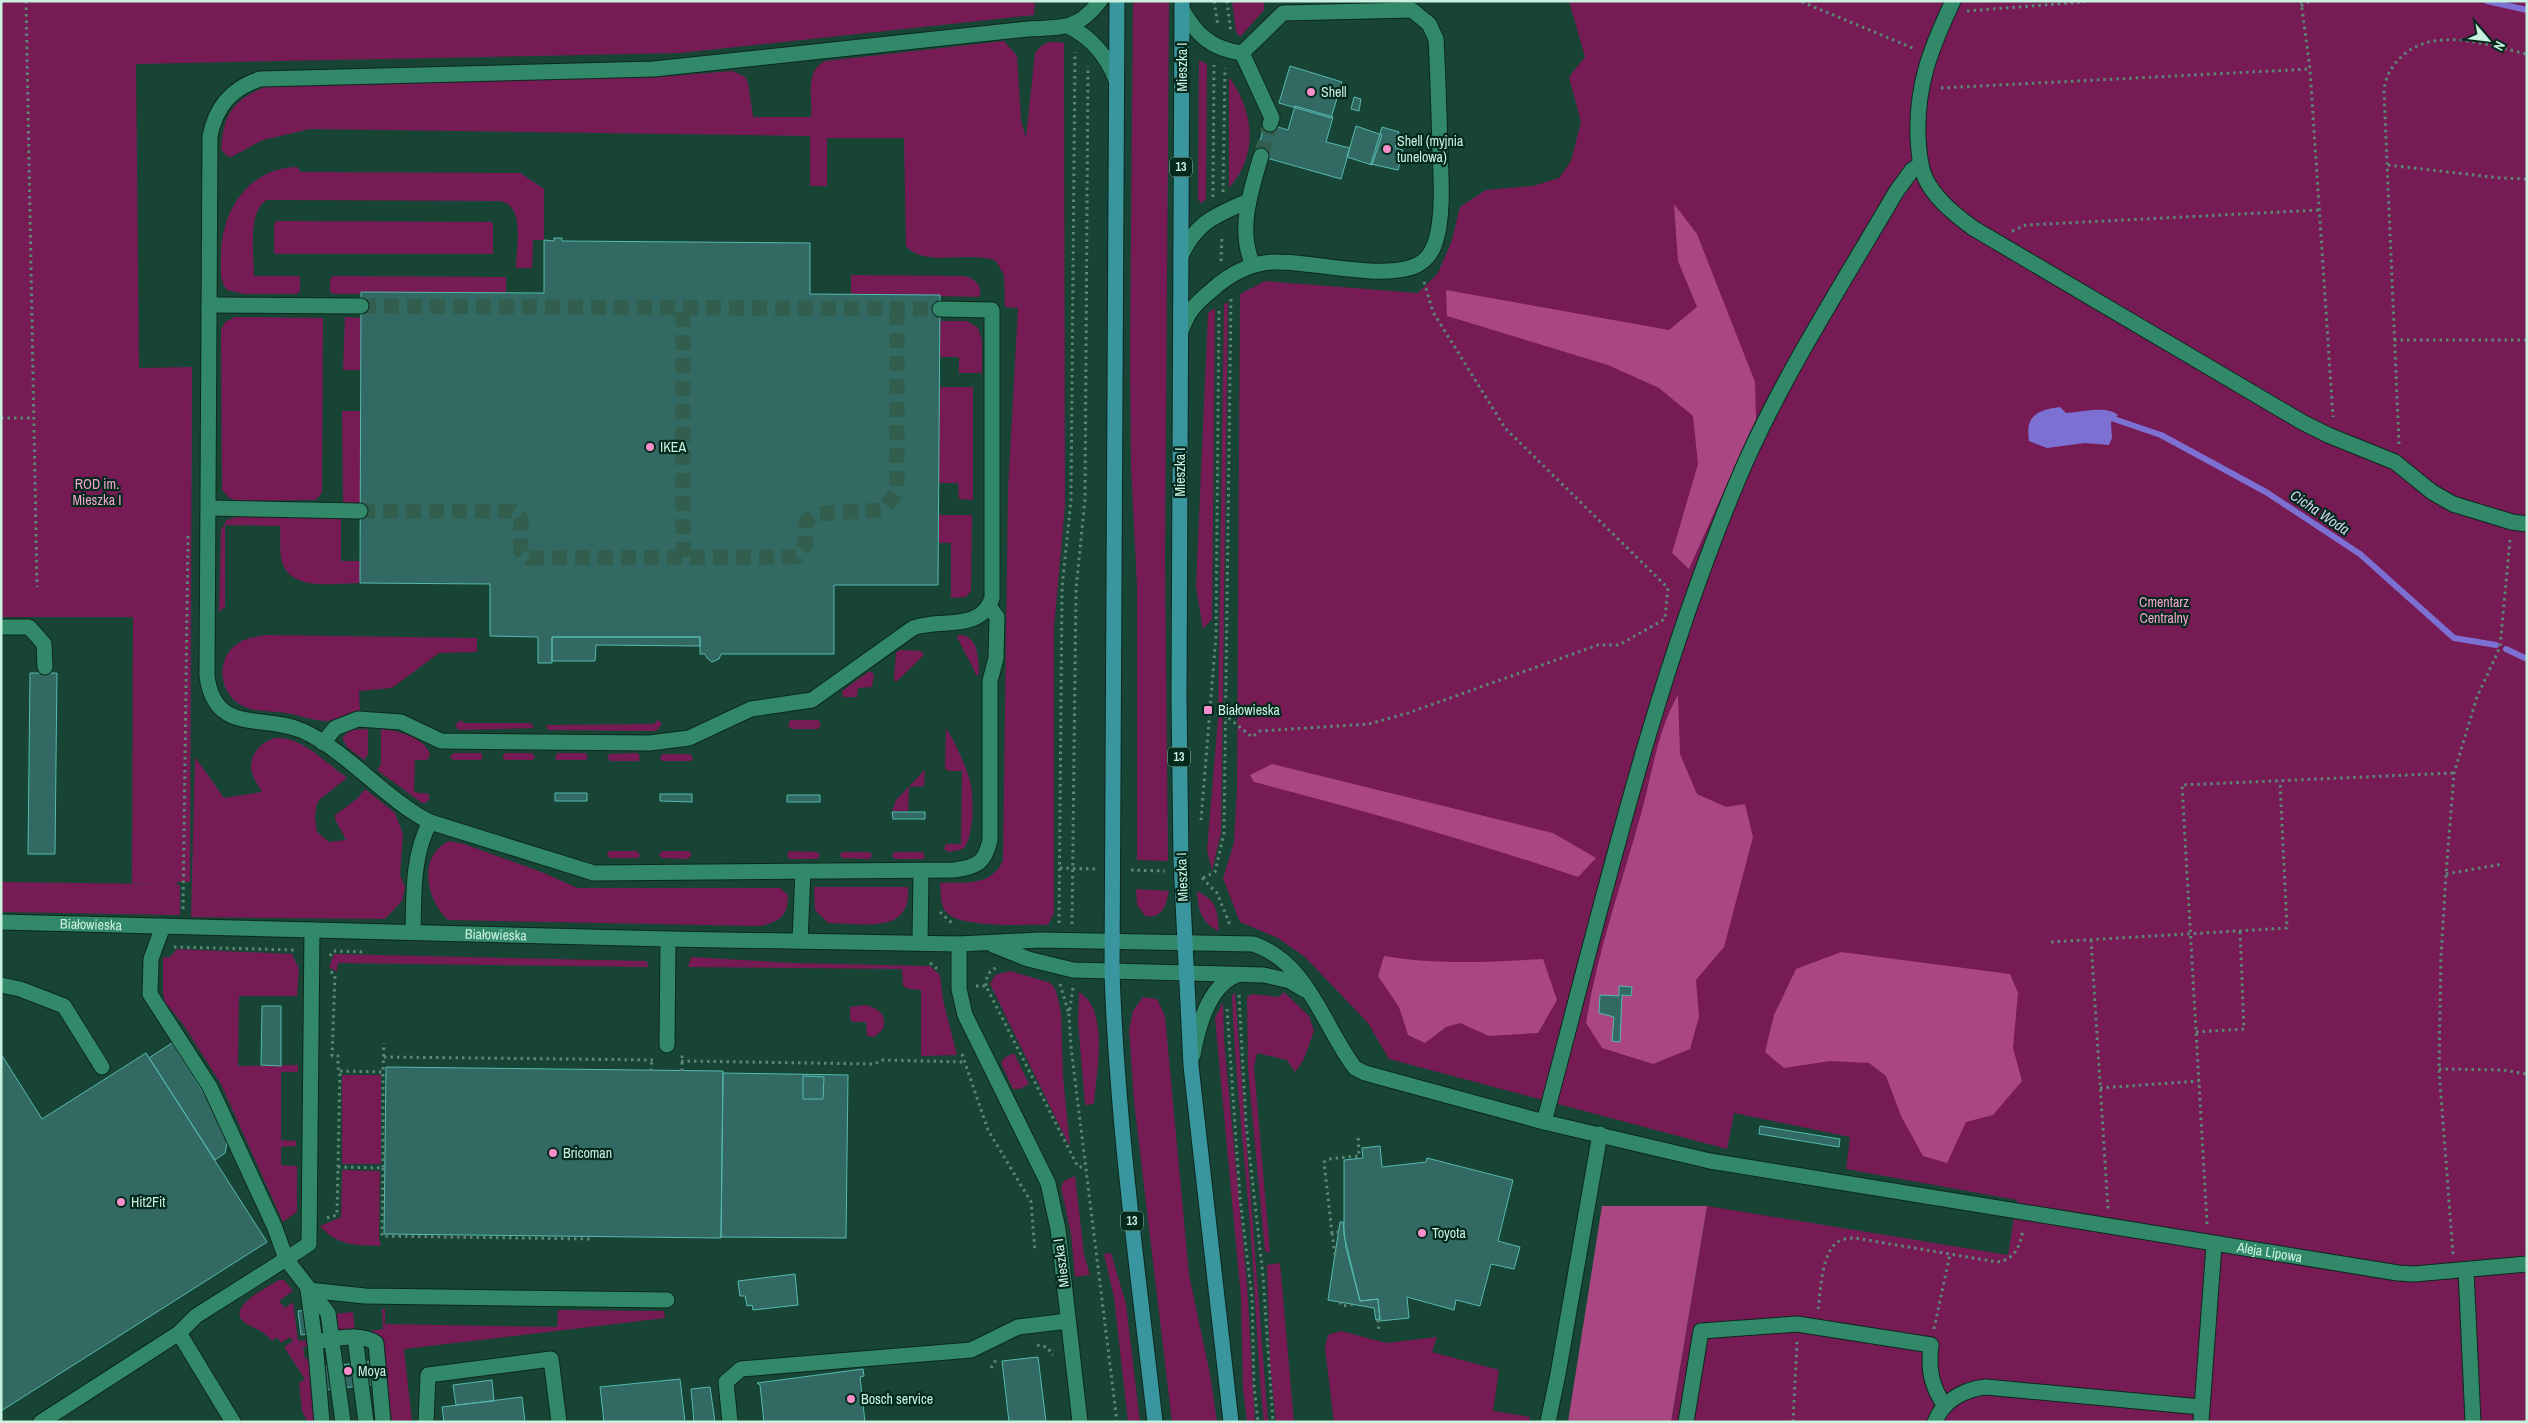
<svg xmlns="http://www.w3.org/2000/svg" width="2528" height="1423" viewBox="0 0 2528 1423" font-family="'Archivo Narrow',sans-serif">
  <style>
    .green { fill: #771b55 }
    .forest { fill: #aa4681 }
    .water { fill: #7c70d3 }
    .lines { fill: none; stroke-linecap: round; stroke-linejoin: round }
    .stream { stroke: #7c70d3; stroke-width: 6 }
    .building { fill: #326963; stroke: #55bab0 }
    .minor-tunnel { stroke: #325e4e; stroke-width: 15; stroke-dasharray: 15 8; stroke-linecap: butt }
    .minor-casing { stroke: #0d281e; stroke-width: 17 }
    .major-casing { stroke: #0d281e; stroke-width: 17 }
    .path { stroke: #5c8776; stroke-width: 3; stroke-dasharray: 2.5 4; stroke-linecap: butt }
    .minor { stroke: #32896a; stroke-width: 15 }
    .major { stroke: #39969f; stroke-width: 15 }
    .poi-dot { fill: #f98fca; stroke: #04291d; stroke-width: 2 }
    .labels { text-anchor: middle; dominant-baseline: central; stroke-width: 4.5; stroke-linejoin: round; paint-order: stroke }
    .shield { fill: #04291d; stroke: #8eb5a5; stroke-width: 1 }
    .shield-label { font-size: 12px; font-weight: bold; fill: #c9f1df }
    .street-label { font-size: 14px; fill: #c9f1df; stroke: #04291d }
    .poi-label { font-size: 14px; fill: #c9f1df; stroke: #04291d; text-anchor: start }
    .park-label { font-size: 14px; fill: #f2a4cd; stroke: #04291d }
    .water-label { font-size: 15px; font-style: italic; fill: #d3d2ec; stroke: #04291d }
  </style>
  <rect width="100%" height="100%" fill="#174434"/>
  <path class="green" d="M1 1H1035L1034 15 680 53 136 64 139 368 192 367 190 882H178L176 885H180V915L1 912V882L157 884 132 883 133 617H1Z
    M1133 1H1169L1165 559 1168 861 1137 860V586L1131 466 1130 354Z
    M1232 1H1264V10L1240 37 1236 32Z
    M1569 1H2527V1422H1671L1707 1206 2008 1255 2017 1200 1846 1169 1850 1137 1734 1113 1727 1149 1389 1059 1368 1023 1305 957 1278 938 1240 922 1223 878 1234 843 1237 787 1240 294 1265 281 1418 293 1438 273 1452 240 1460 207 1486 190 1533 186 1559 178 1571 161 1581 122 1569 77 1585 57Z
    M1004 41 1017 56 1021 121 1026 137 1035 53C1044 41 1050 41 1064 43L1065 506 1054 628V913L1048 925C1025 924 962 929 946 912 940 905 941 892 940 883 965 882 992 887 1003 860L1008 490 1018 308 1005 307 1004 275 996 261C971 250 924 268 906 246L904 138H827V186H810V136L310 129 263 140 231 157 227 156 221 149C224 114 232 101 265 87L657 77 733 71 745 77 748 83 753 117H811C813 98 804 70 826 61Z
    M1199 60 1207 64 1206 199 1201 203 1198 199Z
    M1229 77C1254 112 1259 154 1229 188Z
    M297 167 301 172 520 173 544 189V240H533L532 268H516C516 249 526 205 500 201L267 200C247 211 254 254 254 276H298L300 277V291L297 294H244L227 290C219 280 221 268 221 256 221 211 248 168 297 167Z
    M276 221 491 222 493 224V254H276L274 252V224Z
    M851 275 965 276C975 279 984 287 979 297L851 294Z
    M333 276 506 277V293L334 294 330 292V279Z
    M1228 302 1221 833 1212 871 1207 850 1218 719 1224 304Z
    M1215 308 1212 619 1203 629 1196 587 1208 313Z
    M235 317 323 318 322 492 316 500 236 501 228 497 222 490 221 330 225 322Z
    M345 317 361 318V370H343Z
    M940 321H967L978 328 982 340V373H959V357H940Z
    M939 387H973V500L959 499 958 483H939Z
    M342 411H361L360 506 343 502Z
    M939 515H972L971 591 966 597 951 598V543H939Z
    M237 517H341V561H360V583C336 583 291 592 282 562 279 551 281 538 280 526L225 525V607L219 612 221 530 227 520Z
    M266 635 477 638V652L439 653 392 688 359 691 360 711C348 712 338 720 327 721 313 721 299 715 286 713 273 711 260 712 248 708 220 699 213 661 237 644 245 638 256 637 266 635Z
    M959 635C979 635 978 659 979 673L977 676 957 637Z
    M901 650 921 651 924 655 896 682 894 680 896 652Z
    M868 672H872L874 675 872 687 858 688 857 697H843L842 691Z
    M461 720 464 723H531L534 728 459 730 455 725Z
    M658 720 662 724 656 731 548 730 546 725 654 724Z
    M790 720H818L821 725 818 729H792L788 726Z
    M946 728C955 742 965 764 970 781 974 796 974 839 963 849L949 852 944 849 946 844H961L962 771H950L945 769Z
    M368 729V754L364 760 347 747 342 738 350 730Z
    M381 729C397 730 426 738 430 755L427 760H415L414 792 429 794V800L425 803H422L377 770 381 764Z
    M275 738C302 736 326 763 347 778L319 800 316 807 315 818 317 832 329 842 346 840 335 819V815L357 799 365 789 395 813 403 834 400 875 405 887 402 901 385 919 191 917 195 757 224 798 262 792C260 788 256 783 254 778 245 760 258 743 275 738Z
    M453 753H481L483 758 480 760H454L450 758Z
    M505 753H532L535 757 533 760H505L502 757Z
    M557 753H585L588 757 586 760H557L555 758Z
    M637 753 640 756 639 761H610L607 757 610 754Z
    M662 754H690L693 758 691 761H662L660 758Z
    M925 770 924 786 909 787 908 811H892L896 800Z
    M449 841 464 844 544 873 577 888H780L788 895C788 917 779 922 760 926L448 920C427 900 416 857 449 841Z
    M609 851H637L640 855 638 858H610L607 855Z
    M662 851H689L692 855 688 859 662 858 659 855Z
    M789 851 817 852 820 855 817 859H790L787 856Z
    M842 852H870L872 856 869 859 842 858 840 855Z
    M894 852H923L925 857 923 859H895L892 856Z
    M814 887H908C912 936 862 923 828 923L815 910Z
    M1136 889 1169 891C1166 905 1163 919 1145 916L1137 905Z
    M1197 891C1218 902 1217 909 1219 931 1201 923 1198 909 1197 891Z
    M177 949 292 954 299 969 297 996H239L238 1066 298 1065V1072H281V1140L296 1141V1146L281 1147V1165L297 1166V1212L283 1222 221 1084 183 1024 165 1002 163 993V957H170Z
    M334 954 646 961 649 967 338 963 337 972 329 967Z
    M691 957 792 963 930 966 940 975 943 1000 957 1055 921 1056V990L909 989 903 986 902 969 688 967Z
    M1010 971 1051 983 1056 991 1061 1012 1063 1076 1070 1147 990 984 995 975Z
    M1079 992C1110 1010 1096 1074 1094 1104L1085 1105 1078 1022Z
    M1235 992 1268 1422H1264C1257 1361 1256 1300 1251 1239 1245 1158 1235 1077 1232 996Z
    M1284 992 1309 1016 1314 1031 1303 1061 1295 1072 1287 1060 1257 1053 1254 1067 1270 1253 1265 1251 1248 1070 1247 997 1252 994 1279 997Z
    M1143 997 1157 999 1165 1016 1189 1275 1210 1374 1217 1422H1172L1134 1101 1130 1043 1129 1030 1133 1011Z
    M1223 1002 1224 1040 1247 1284 1255 1422H1247L1243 1388 1241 1298 1215 1018Z
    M865 1005C879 1008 887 1015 883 1029L874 1037 867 1036 866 1022H853L850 1019V1007Z
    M1014 1053 1029 1084 1020 1089H1013L1001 1063 1004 1058Z
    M342 1075H381V1164H342Z
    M342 1170 380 1171 379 1238 381 1246C356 1245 337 1246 320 1226L341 1217Z
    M1075 1176 1084 1254 1090 1275 1075 1277 1071 1234 1061 1187 1064 1181Z
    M1111 1253 1126 1304 1140 1422H1128L1114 1297 1104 1254Z
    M1280 1263 1294 1422H1276L1270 1365 1267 1265Z
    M279 1280H284L293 1291 279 1301 285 1308 293 1302 298 1341 310 1340V1346L303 1347 305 1359 311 1358 318 1422H308L302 1411 299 1383 305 1379 284 1347 293 1341 290 1337 281 1343 277 1337 272 1341C265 1331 255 1329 245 1323 224 1308 269 1286 279 1280Z
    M385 1308V1324L557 1327 558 1310 664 1311 665 1318 404 1349 412 1422H392L382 1341 378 1334 370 1331 383 1329 382 1309Z
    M353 1312 355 1332 345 1334 336 1330 335 1314Z
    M1341 1331 1386 1343 1437 1337 1432 1352 1499 1370 1493 1411 1530 1417 1529 1422H1334L1325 1348 1328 1335Z"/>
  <path class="forest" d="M1674 204 1697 234 1755 382 1756 419 1689 569 1672 553 1698 464 1693 416 1659 388 1608 365 1447 316 1446 290 1669 330 1697 307 1678 261Z
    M1678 695 1680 754 1697 794 1726 807 1745 804 1753 837 1724 947 1696 980 1699 1017 1690 1049 1653 1064 1602 1048 1586 1023C1597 952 1622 883 1641 814 1652 775 1657 731 1678 695Z
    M1272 764 1553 833 1596 858 1578 877C1471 841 1363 810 1254 782L1250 775Z
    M1841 952 2010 974 2018 993 2013 1048 2022 1081 1993 1115 1966 1122 1947 1163 1923 1156 1901 1116 1886 1076 1869 1063 1830 1061 1784 1068 1765 1052 1774 1015 1796 969Z
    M1384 956C1437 965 1490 962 1543 959L1557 1000 1538 1033 1489 1036 1460 1023 1446 1027 1425 1043 1408 1035 1399 1007 1378 976Z
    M1602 1206H1707L1671 1422H1568Z"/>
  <path class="water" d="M2060 407 2066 413C2081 412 2106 405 2118 415L2111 422 2112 438 2109 445 2085 443 2047 448 2029 441C2025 416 2037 410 2060 407Z"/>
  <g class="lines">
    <path class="stream" d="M2487 1 2527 10
      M2114 419 2161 435 2266 492 2360 554 2454 638 2496 645
      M2506 649 2527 659"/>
  </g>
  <path class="building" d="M1290 66 1342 82 1331 118 1279 103Z
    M1354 97 1361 99 1359 111 1351 109Z
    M1295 106 1333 117 1326 142 1350 148 1341 179 1256 155 1265 123 1288 130Z
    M1356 126 1382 135 1372 165 1347 157Z
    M1382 127 1399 132 1395 148 1403 150 1398 170 1371 164Z
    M554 238H562V241L810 243V294L940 295 938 585H834V654H721L719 659 712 662 707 658 705 654H700V637H552V663H538V637L490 636V584L360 583 361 292 544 293V240L554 241Z
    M552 637H700V646L596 645 595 661H552Z
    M30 673H57L55 854H28Z
    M555 793H587V801H555Z
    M660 794H692V802L660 801Z
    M787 795H820V802H787Z
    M892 812H925V819H893Z
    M1619 986 1632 987 1631 996 1622 995 1620 1042 1612 1041 1614 1017 1599 1013 1600 995 1619 996Z
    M262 1006H281V1066L261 1065Z
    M172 1043 229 1133 225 1153 215 1160 149 1058Z
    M146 1053 267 1242 1 1411V1054L42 1119Z
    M386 1067 723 1071 721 1238 384 1234Z
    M723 1073 848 1075 846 1238 721 1237Z
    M803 1076 824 1077 823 1099H803Z
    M1760 1126 1840 1139 1839 1147 1759 1134Z
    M1380 1146 1382 1167 1426 1162 1427 1158 1513 1180 1498 1241 1520 1247 1514 1269 1491 1264 1480 1306 1456 1300 1454 1310 1407 1297 1409 1318 1380 1321 1378 1299 1360 1301 1344 1235V1160L1363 1158 1362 1148Z
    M1340 1222H1343L1346 1248 1360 1301 1378 1299 1380 1319 1376 1320 1374 1308 1328 1300Z
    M795 1274 798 1305 753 1310 752 1305 747 1306 745 1296H740L738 1281Z
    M306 1310 309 1334 301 1335 298 1311Z
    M1038 1357 1046 1422H1009L1002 1361Z
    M384 1360 386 1383 316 1391 314 1368Z
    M863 1369 864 1376 860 1377 865 1422H764L760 1385 757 1383Z
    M680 1379 685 1422H604L600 1387Z
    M492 1380 494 1401 456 1405 453 1385Z
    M710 1387 715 1422H694L691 1389Z
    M522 1397 525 1422H444L442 1407Z"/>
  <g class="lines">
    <path class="minor-tunnel" d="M1261 156 1270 124
      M361 306 940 309
      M360 511H512L521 518V551L529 558 796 557 805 545 806 522 815 514 883 510 897 492V309
      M683 557V308"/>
    <defs>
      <g id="minor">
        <path d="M1953 1C1931 48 1916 85 1918 137 1919 154 1920 171 1929 185 1940 203 1957 216 1973 228L2302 422 2328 435 2395 462 2432 492 2453 504 2512 522 2527 524"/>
        <path d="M1070 27C1093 39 1107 56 1116 80"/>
        <path d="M1242 53 1272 118 1270 124"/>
        <path d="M1181 256C1197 221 1215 216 1248 201"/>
        <path d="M1253 265C1237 230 1251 191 1261 156"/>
        <path d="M209 305 361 306"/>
        <path d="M1181 331C1189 310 1195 304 1212 290 1228 275 1250 263 1273 262 1312 261 1372 278 1409 268 1421 265 1431 256 1435 243 1444 218 1441 176 1440 149 1439 112 1438 76 1436 39L1429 24 1412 10 1283 13 1242 53C1212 49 1196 35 1182 9"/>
        <path d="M209 508 360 511"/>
        <path d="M989 606 997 617 996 658 990 681V840C985 863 977 867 954 870L594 873 430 822C385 799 347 751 303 731 263 713 215 736 207 676L210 136C216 106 232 88 260 79L654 69 1028 29C1062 27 1077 31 1100 1"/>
        <path d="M1 627H29L44 644 45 667"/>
        <path d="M323 743 335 728 358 719 401 722 441 741 650 743 689 738 751 709 812 700 913 628C940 618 981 632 992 598V310L940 309"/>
        <path id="s1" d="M1 922 668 939 959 944 1040 940 1253 944C1308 962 1323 1026 1355 1068L1365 1073 1544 1122 1710 1161 2398 1273 2414 1274 2527 1264"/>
        <path d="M312 930 309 1244 286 1259 328 1313 343 1422"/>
        <path d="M413 932C414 894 412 856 430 822"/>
        <path d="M800 941 803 871"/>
        <path d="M920 943 921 871"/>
        <path d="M959 944V989L965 1015 1048 1183 1058 1229 1080 1422"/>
        <path d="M993 945 1028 959 1073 970 1264 975 1290 981 1305 990"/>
        <path d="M1 985 20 989 64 1006 102 1067"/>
        <path d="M667 1045 668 939"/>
        <path d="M1193 1055C1198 1027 1208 986 1237 975"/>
        <path d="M1544 1122C1602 907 1651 688 1737 482 1778 383 1842 285 1896 192L1912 170 1921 164"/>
        <path d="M2466 1270 2473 1422"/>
        <path d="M308 1290 365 1296 667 1300"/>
        <path d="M308 1290 315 1342C334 1339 359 1332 376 1343L383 1422"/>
        <path d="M179 1333 233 1422"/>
        <path d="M355 1337 366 1422"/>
        <path d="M315 1342 322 1422"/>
        <path d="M41 1422 179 1333 196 1316 286 1259 275 1228 210 1087 150 994 151 959 163 926"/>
        <path d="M426 1422 428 1375 551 1359 559 1422"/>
        <path d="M730 1422 726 1382 741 1369 971 1350 1018 1327 1068 1321"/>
        <path d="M1548 1422 1558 1374 1600 1134"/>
        <path d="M1686 1422 1701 1331 1797 1324 1931 1345C1928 1369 1931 1386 1945 1406"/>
        <path d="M1935 1422C1943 1400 1965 1389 1986 1387L2201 1407"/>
        <path d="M2201 1422 2214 1245"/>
      </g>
      <path id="major" d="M1117 1 1112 972C1117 1123 1138 1272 1155 1422
        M1182 1 1179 698 1181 860 1191 1066 1231 1422"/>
    </defs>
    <use href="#minor" class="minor-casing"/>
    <use href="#major" class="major-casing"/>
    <path class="path" d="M26 1 37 587
      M1214 1 1218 25
      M1227 1 1231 33
      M2301 1 2310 69 2333 417
      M1802 2 1915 49
      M2301 6 2310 1
      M1967 11 2094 1
      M1941 88 2310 69
      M2388 165 2501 178 2527 179
      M1223 192 1225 68
      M1213 197 1214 65
      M2012 231 2026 225 2319 210
      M1221 261 1222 235
      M1424 282 1433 312 1505 428 1668 588 1665 617
      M2394 340H2527
      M1 418H34
      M2399 444 2384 91C2385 79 2390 69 2398 60 2432 24 2486 45 2527 54
      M1210 713 1226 716 1252 737 1260 731 1369 724 1408 713 1598 645H1619L1665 619
      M1201 820 1216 636 1219 307
      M1060 868 1095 869
      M1131 870 1165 871
      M2446 874 2503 864
      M1202 878 1217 893 1230 925
      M1203 878 1215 872 1224 833 1231 297
      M183 909 188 535
      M940 912 954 925
      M1059 923 1062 588 1071 500 1075 52
      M1072 924 1076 589 1085 499 1088 66
      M2091 940 2108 1209
      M2051 942 2287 928 2280 781
      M174 947 295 950
      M330 956 333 951 366 952
      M930 963 940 971
      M1060 984 1069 1014
      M976 986H986L1078 1167H1085
      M986 986C986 976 989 969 1000 967
      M1073 988 1069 1015 1071 1047 1117 1422
      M1239 995 1246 1123 1263 1276 1273 1422
      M1227 1009 1240 1198 1252 1298 1254 1386 1258 1422
      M2196 1032 2244 1029 2240 931
      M962 1054 988 1130 1031 1202 1035 1252
      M384 1057 657 1060
      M681 1061 874 1064 883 1060 964 1062
      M2439 1069 2503 1070 2527 1074
      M340 1071 383 1072 384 1043
      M651 1071 652 1059
      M682 1071V1054
      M2100 1088 2199 1081
      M338 1167 383 1168V1072
      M383 1168 382 1236 592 1239
      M327 1218 337 1215 340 1071 338 1068V1056H332L335 975 330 971
      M2207 1224 2182 785 2454 773
      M1339 1232 1332 1233 1324 1162 1329 1159 1359 1156 1358 1134
      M1332 1233 1335 1255
      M2453 1254 2439 1069 2441 957 2446 874 2454 773 2477 697 2500 647 2510 540
      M1340 1302 1342 1306 1356 1304
      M1818 1309C1821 1290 1821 1257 1836 1243 1841 1239 1849 1238 1855 1238L1997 1262C2015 1260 2020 1246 2023 1230
      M1378 1320 1379 1332
      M1934 1329 1950 1254
      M1037 1345 1047 1347 1053 1355
      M991 1368 997 1358
      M1793 1422 1797 1342"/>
    <use href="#minor" class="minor"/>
    <use href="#major" class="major"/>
  </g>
  <g class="poi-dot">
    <circle cx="1311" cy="92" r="5"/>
    <circle cx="1387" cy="149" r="5"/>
    <circle cx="650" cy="447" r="5"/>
    <rect x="1203" y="705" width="10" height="10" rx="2.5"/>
    <circle cx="553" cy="1153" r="5"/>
    <circle cx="121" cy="1202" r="5"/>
    <circle cx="1422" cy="1233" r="5"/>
    <circle cx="348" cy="1371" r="5"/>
    <circle cx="851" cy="1399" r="5"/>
  </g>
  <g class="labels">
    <g class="shield">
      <rect x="1170" y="157.5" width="22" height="19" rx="4"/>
      <rect x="1168" y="747.5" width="22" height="19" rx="4"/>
      <rect x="1121" y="1211.5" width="22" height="19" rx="4"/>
    </g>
    <g class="shield-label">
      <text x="1181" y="167">13</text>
      <text x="1179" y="757">13</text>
      <text x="1132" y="1221">13</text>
    </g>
    <g class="street-label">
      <text transform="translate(1182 67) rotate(-90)">Mieszka I</text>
      <text transform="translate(1180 472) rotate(-90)">Mieszka I</text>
      <text transform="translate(1182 877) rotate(-92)">Mieszka I</text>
      <text stroke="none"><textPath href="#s1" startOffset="90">Białowieska</textPath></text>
      <text stroke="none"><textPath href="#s1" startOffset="495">Białowieska</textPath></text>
      <text stroke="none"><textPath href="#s1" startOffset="2351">Aleja Lipowa</textPath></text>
      <text transform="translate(1061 1263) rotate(-97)">Mieszka I</text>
    </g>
    <g class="poi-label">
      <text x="1321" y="92">Shell</text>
      <text x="1397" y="141">Shell (myjnia<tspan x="1397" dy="16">tunelowa)</tspan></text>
      <text x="660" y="447">IKEA</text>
      <text x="1218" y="710">Białowieska</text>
      <text x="563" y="1153">Bricoman</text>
      <text x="131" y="1202">Hit2Fit</text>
      <text x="1432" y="1233">Toyota</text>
      <text x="358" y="1371">Moya</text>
      <text x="861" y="1399">Bosch service</text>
    </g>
    <g class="park-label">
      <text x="97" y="484">ROD im.<tspan x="97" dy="16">Mieszka I</tspan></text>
      <text x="2164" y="602">Cmentarz<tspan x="2164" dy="16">Centralny</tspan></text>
    </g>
    <g class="water-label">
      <text transform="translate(2320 512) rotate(34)">Cicha Woda</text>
    </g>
  </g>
  <rect width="2528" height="1423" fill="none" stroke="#c9f1df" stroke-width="5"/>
  <g transform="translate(2488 40) rotate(118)" stroke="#04291d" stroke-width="4" paint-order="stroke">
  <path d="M0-4L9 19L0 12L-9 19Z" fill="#c9f1df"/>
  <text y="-8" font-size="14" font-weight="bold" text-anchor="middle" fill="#c9f1df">N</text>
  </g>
</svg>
